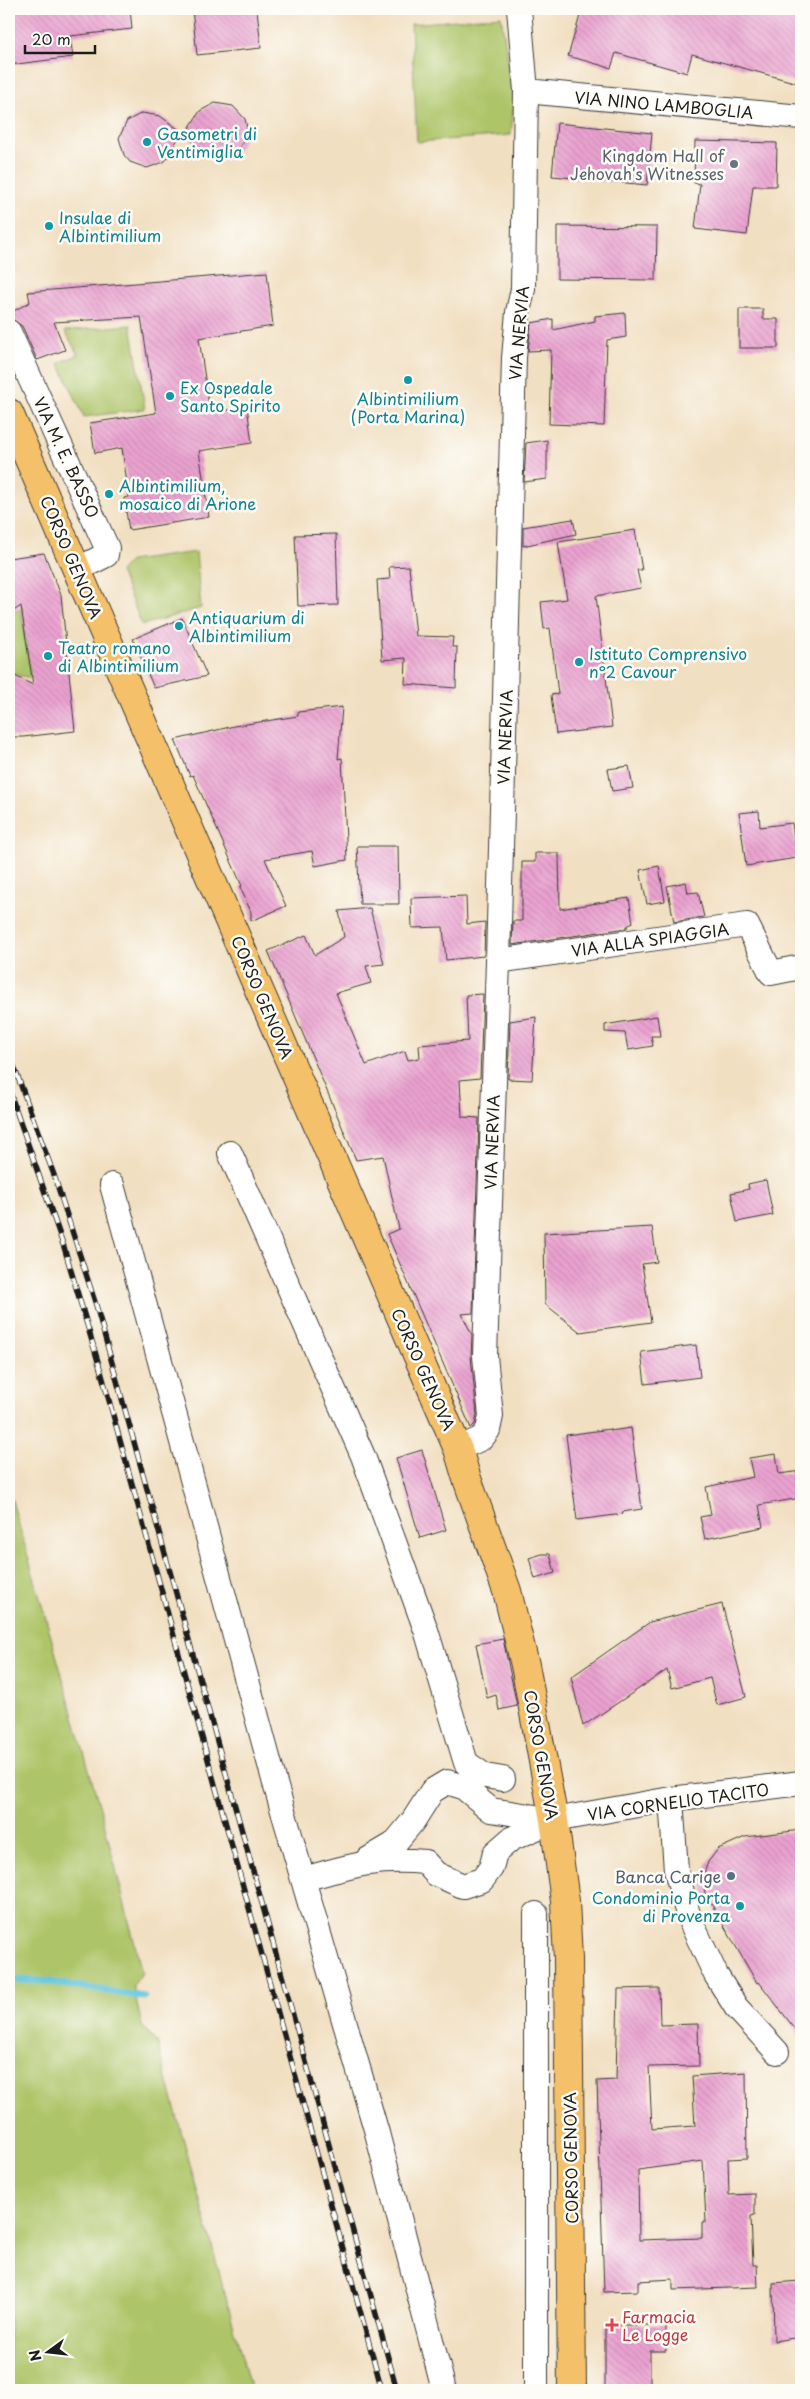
<svg xmlns="http://www.w3.org/2000/svg" width="810" height="2399" viewBox="0 0 810 2399" font-family="'Playpen Sans',sans-serif">
  <style>
    .green { fill: #adc468; stroke: #647042 }
    .lines { fill: none; stroke-linecap: round; stroke-linejoin: round }
    .stream { stroke: #5bc3d8; stroke-width: 7 }
    .building { fill: url(#building-back-hatch); fill-rule: evenodd }
    .street-casing { stroke: #3c3935; stroke-width: 26 }
    .primary-casing { stroke: #3c3935; stroke-width: 30 }
    .street { stroke: #fff; stroke-width: 24 }
    .primary { stroke: #f4c16a; stroke-width: 28 }
    .rail-casing { stroke: #1c1c1c; stroke-width: 5.5 }
    .rail { stroke: #fdfcf7; stroke-width: 4; stroke-dasharray: 11; stroke-linecap: butt }
    .culture-dot { fill: #0f9aa8; stroke: #fdfcf7; stroke-width: 2 }
    .worship-dot { fill: #6b7280; stroke: #fdfcf7; stroke-width: 2 }
    .service-dot { fill: #5c6f8a; stroke: #fdfcf7; stroke-width: 2 }
    .health-dot { fill: #e0444e; stroke: #fdfcf7; stroke-width: 2 }
    .labels { text-anchor: middle; dominant-baseline: central; stroke-width: 5; stroke-linejoin: round; paint-order: stroke }
    .street-label { font-size: 16px; fill: #1c1c1c; stroke: #fdfcf7 }
    .culture-label { font-size: 16px; fill: #0d838f; stroke: #fdfcf7; text-anchor: start }
    .worship-label { font-size: 16px; fill: #5b616d; stroke: #fdfcf7; text-anchor: end }
    .service-label { font-size: 16px; fill: #4e5e75; stroke: #fdfcf7; text-anchor: end }
    .health-label { font-size: 16px; fill: #be3a42; stroke: #fdfcf7; text-anchor: start }
  </style>
  <defs>
    <pattern id="building-back-hatch" width="6" height="6" patternUnits="userSpaceOnUse" patternTransform="scale(1.25)"><rect width="6" height="6" fill="#eaa2d0"/><path d="M-1 5l2 2M0 0l6 6M5-1l2 2" fill="none" stroke="#c88bb2"/></pattern>
  </defs>
  <rect width="100%" height="100%" fill="#fdfcf7"/>
  <filter id="ink" filterUnits="userSpaceOnUse"><feTurbulence type="fractalNoise" baseFrequency=".02" numOctaves="2"/><feDisplacementMap in="SourceGraphic" scale="10" xChannelSelector="R" yChannelSelector="G"/><feConvolveMatrix kernelMatrix="1 2 1 2 8 2 1 2 1" color-interpolation-filters="sRGB"/></filter>
  <filter id="wash" filterUnits="userSpaceOnUse"><feTurbulence type="fractalNoise" baseFrequency=".0096" numOctaves="4" result="noise"/><feDisplacementMap in="SourceGraphic" scale="20" xChannelSelector="R" yChannelSelector="G"/><feGaussianBlur stdDeviation="1.12" result="paint"/><feColorMatrix in="noise" values="0 0 0 0 0 0 0 0 0 0 0 0 0 0 0 0 0 1.4 0 .05"/><feComposite in="paint" operator="in"/></filter>
  <g filter="url(#wash)">
    <rect width="100%" height="100%" fill="#f1dfc1"/>
    <path class="green" d="M501 16 514 100 511 135 417 142 411 24Z
      M131 325 145 409 84 417 59 363 78 355 65 331Z
      M196 552 201 608 142 625 120 572 130 561Z
      M21 609 31 678 9 673V614Z
      M9 1490 104 1822 142 1973 133 1986 142 2026 157 2042 251 2390H9Z"/>
    <g class="lines">
      <path class="stream" d="M9 1980 44 1981 144 1997"/>
    </g>
    <g id="blocks">
      <path class="building" d="M9 9H130L132 29 70 36 73 57 9 65Z
        M192 9H257L261 48 197 55Z
        M582 9H801V84L692 54 687 73 616 53 611 68 568 56Z
        M215 103 233 106 245 119 247 128 246 137 236 153 220 158 202 152 186 133 200 111Z
        M142 113 160 116 181 131 170 155 164 162 147 168 130 162 124 155 119 138 127 121Z
        M557 123 652 133 647 185 552 176Z
        M695 141 777 143 776 186H753L747 235 695 229 700 184 694 183Z
        M557 226 657 227 656 280 557 279Z
        M267 272 273 326 199 338 210 413 247 407 252 443 199 451 209 517 129 530 124 498 129 497 122 448 95 453 90 423 156 413 141 317 54 322 65 350 37 360 22 326 12 319 10 313 30 302 28 292Z
        M739 309H763V319H778V348H739Z
        M625 313 626 337 607 340 604 426 549 424 551 350 528 351 531 323 553 319V330L595 321V316Z
        M547 440V479L524 482 526 443Z
        M573 519 576 534 523 546V527Z
        M635 530 642 570H637L641 588 596 596 612 727 556 734 551 695 558 694 550 628 544 629 541 602 567 599 558 542Z
        M336 534 338 605 298 606 295 535Z
        M44 553 61 595 75 731 23 737H9V673L33 685 21 606 9 614V558Z
        M409 566 416 636 453 637 452 647H457L456 688 405 684 406 658 382 660 377 580 390 579 389 567Z
        M182 618 207 676 154 688 133 639Z
        M342 707 338 759 342 758 347 860 315 866 312 851 265 859 286 906 251 921V912L240 887 242 886 193 775 190 776 175 740 234 726 298 716V712Z
        M629 766 633 788 612 791 608 769Z
        M759 811 760 827 792 823 797 858 746 866 739 813Z
        M357 846H398L399 904H360Z
        M535 853H559L560 909 629 898 633 923 627 926V928L512 945 513 921H522V862H535Z
        M659 866 665 901 647 904 640 870Z
        M686 882 688 893 698 892 704 917 674 922 667 886Z
        M466 896 467 924 485 922 484 956 446 960 443 927 412 928 411 898Z
        M370 908 384 964 366 966 371 983 336 993 366 1065 405 1051 408 1060 420 1058 419 1045 468 1041 466 995 483 994 480 1078 460 1080 462 1117 479 1118 473 1313 462 1314 472 1335 471 1357 477 1415 475 1424 471 1428 387 1234 399 1229 383 1156 356 1160 268 951 306 935 315 955 344 937 339 911Z
        M657 1016 660 1036H651L653 1046 628 1050 625 1033 605 1032V1025Z
        M536 1017 532 1080 508 1079 510 1021Z
        M766 1180 773 1215 737 1222 731 1193 749 1189 748 1184Z
        M652 1227 657 1262 642 1264 651 1322 580 1332 545 1304 544 1233Z
        M696 1345 700 1377 645 1384 641 1352Z
        M631 1428 642 1509 622 1512 623 1514 577 1520 566 1435 610 1429V1431Z
        M422 1450 446 1530 420 1538 396 1458Z
        M776 1454 779 1474 801 1471V1498L759 1505 763 1527 705 1539 700 1517 711 1515 706 1487 753 1477 749 1458Z
        M542 1554H550L555 1573 535 1579 529 1558Z
        M722 1604 746 1697 717 1705 710 1678 672 1688 667 1670 583 1726 571 1677 650 1622Z
        M503 1639 517 1706 499 1710 496 1695 487 1698 476 1644Z
        M801 1830V2037L759 1982 757 1983 705 1893 702 1879 708 1862 718 1849 745 1837Z
        M659 1988 660 2025 698 2024 699 2066 649 2067 652 2129 695 2126 692 2076 746 2072 747 2158 728 2159 729 2195 755 2194V2215L751 2216 753 2265H757L758 2287 673 2290V2279L638 2281V2291L604 2292 597 2081 616 2080 618 1989ZM703 2161 706 2222H702V2238L639 2240 638 2170Z
        M801 2281V2337L774 2341 773 2283Z
        M605 2325H666V2351H650V2390H605Z"/>
    </g>
  </g>
  <g filter="url(#ink)">
    <use href="#blocks" fill-opacity="0" stroke="#3c3935" stroke-width="1"/>
    <g class="lines">
      <defs>
        <path id="street" d="M526 91 801 117
          M9 332 107 548 106 555 78 569
          M498 961 747 925 771 973 801 967
          M230 1153 363 1456 426 1630 466 1763 485 1776 503 1779
          M112 1185 276 1787 377 2133 444 2390
          M458 1449 482 1438 488 1430 491 1416 485 1356 498 961 514 358 518 312 523 289 526 91 519 9
          M671 1799 676 1870 689 1918 716 1975 736 2007 777 2052
          M367 1860 394 1844 413 1821 432 1791 447 1782 463 1787 491 1810 554 1820
          M304 1879C350 1866 376 1857 425 1862L436 1874 463 1886 482 1880 491 1868 495 1853 511 1839 554 1820 671 1799 801 1783
          M536 2390V1914"/>
        <path id="primary" d="M9 413 458 1449 466 1476 507 1591 525 1665 554 1820 565 1901 568 1959 572 2390"/>
      </defs>
      <use href="#street" class="street-casing"/>
      <use href="#primary" class="primary-casing"/>
      <use href="#street" class="street"/>
      <use href="#primary" class="primary"/>
      <defs>
        <path id="rail" d="M9 1053 54 1175 96 1305 397 2390
          M9 1090 64 1247 102 1375 382 2390"/>
      </defs>
      <use href="#rail" class="rail-casing"/>
      <use href="#rail" class="rail"/>
    </g>
  </g>
  <g class="culture-dot">
    <circle cx="147" cy="142" r="5"/>
    <circle cx="49" cy="226" r="5"/>
    <circle cx="408" cy="380" r="5"/>
    <circle cx="170" cy="396" r="5"/>
    <circle cx="109" cy="494" r="5"/>
    <circle cx="179" cy="626" r="5"/>
    <circle cx="48" cy="656" r="5"/>
    <circle cx="579" cy="662" r="5"/>
    <circle cx="740" cy="1906" r="5"/>
  </g>
  <circle class="worship-dot" cx="734" cy="164" r="5"/>
  <circle class="service-dot" cx="731" cy="1876" r="5"/>
  <path class="health-dot" d="M609.5 2317.5h5v5h5v5h-5v5h-5v-5h-5v-5h5z"/>
  <g class="labels">
    <g class="street-label">
      <text transform="translate(664 104) rotate(5)">VIA NINO LAMBOGLIA</text>
      <text transform="translate(518 333) rotate(-85)">VIA NERVIA</text>
      <text transform="translate(67 457) rotate(65)">VIA M. E. BASSO</text>
      <text transform="translate(72 557) rotate(67)">CORSO GENOVA</text>
      <text transform="translate(504 737) rotate(-88)">VIA NERVIA</text>
      <text transform="translate(650 939) rotate(-8)">VIA ALLA SPIAGGIA</text>
      <text transform="translate(263 997) rotate(67)">CORSO GENOVA</text>
      <text transform="translate(491 1142) rotate(-88)">VIA NERVIA</text>
      <text transform="translate(424 1369) rotate(66)">CORSO GENOVA</text>
      <text transform="translate(542 1755) rotate(80)">CORSO GENOVA</text>
      <text transform="translate(678 1801) rotate(-8)">VIA CORNELIO TACITO</text>
      <text transform="translate(570 2158) rotate(-91)">CORSO GENOVA</text>
    </g>
    <g class="culture-label">
      <text x="157" y="133">Gasometri di<tspan x="157" dy="18">Ventimiglia</tspan></text>
      <text x="59" y="217">Insulae di<tspan x="59" dy="18">Albintimilium</tspan></text>
      <text x="180" y="387">Ex Ospedale<tspan x="180" dy="18">Santo Spirito</tspan></text>
      <text x="408" y="398" text-anchor="middle">Albintimilium<tspan x="408" dy="18">(Porta Marina)</tspan></text>
      <text x="119" y="485">Albintimilium,<tspan x="119" dy="18">mosaico di Arione</tspan></text>
      <text x="189" y="617">Antiquarium di<tspan x="189" dy="18">Albintimilium</tspan></text>
      <text x="58" y="647">Teatro romano<tspan x="58" dy="18">di Albintimilium</tspan></text>
      <text x="589" y="653">Istituto Comprensivo<tspan x="589" dy="18">n°2 Cavour</tspan></text>
      <text x="730" y="1897" text-anchor="end">Condominio Porta<tspan x="730" dy="18">di Provenza</tspan></text>
    </g>
    <g class="worship-label">
      <text x="724" y="155">Kingdom Hall of<tspan x="724" dy="18">Jehovah's Witnesses</tspan></text>
    </g>
    <g class="service-label">
      <text x="721" y="1876">Banca Carige</text>
    </g>
    <g class="health-label">
      <text x="622" y="2316">Farmacia<tspan x="622" dy="18">Le Logge</tspan></text>
    </g>
  </g>
  <rect width="810" height="2399" fill="none" stroke="#fdfcf7" stroke-width="30"/>
  <g transform="translate(48 2352) rotate(255)" stroke="#fdfcf7" stroke-width="4" paint-order="stroke">
  <path d="M0-4L9 19L0 12L-9 19Z" fill="#1c1c1c"/>
  <text y="-8" font-size="14" font-weight="bold" text-anchor="middle" fill="#1c1c1c">N</text>
  </g>
  <path d="M25 45v8h70v-8" fill="none" stroke="#1c1c1c" stroke-width="2.5"/>
  <text x="32" y="45" font-size="15" fill="#1c1c1c" stroke="#fdfcf7" stroke-width="4" paint-order="stroke">20 m</text>
</svg>
